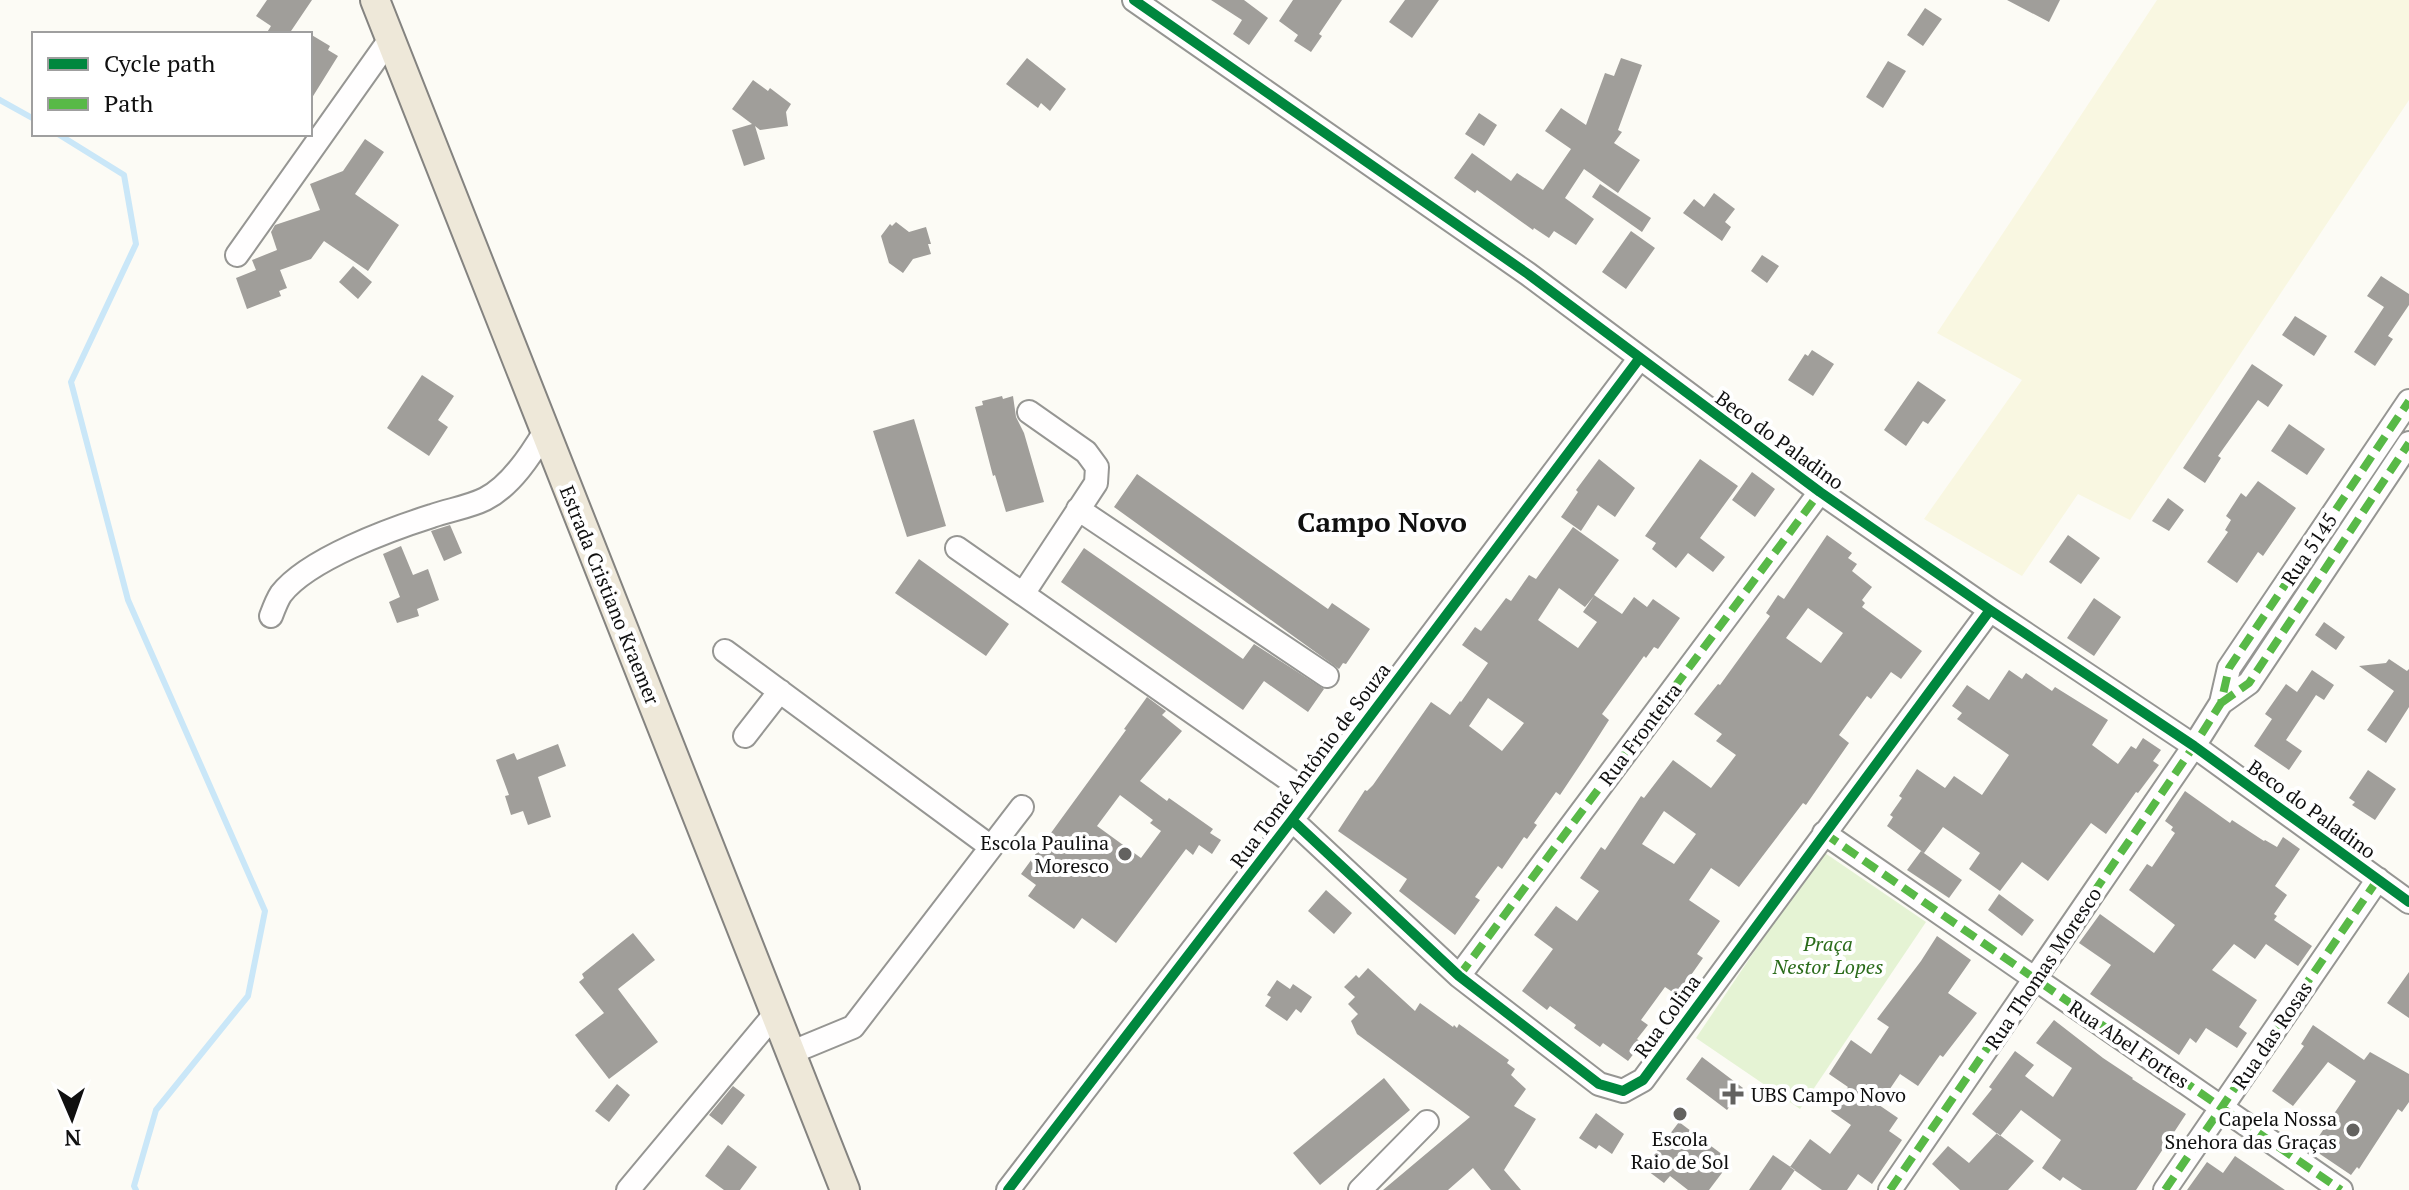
<svg xmlns="http://www.w3.org/2000/svg" width="2409" height="1190" viewBox="0 0 2409 1190" font-family="'PT Serif',serif">
  <style>
    .farmland { fill: #f9f7e1 }
    .green { fill: #e5f3d4 }
    .lines { fill: none; stroke-linecap: round; stroke-linejoin: round }
    .stream { stroke: #cae7f8; stroke-width: 6 }
    .building { fill: #a09e9a; fill-rule: evenodd }
    .minor-casing { stroke: #969693; stroke-width: 26 }
    .major-casing { stroke: #848380; stroke-width: 32 }
    .minor { stroke: #fffefe; stroke-width: 22 }
    .major { stroke: #eee8d9; stroke-width: 28 }
    .quiet { stroke: #58b947; stroke-width: 8; stroke-dasharray: 16 8; stroke-linecap: butt }
    .cycleway-casing { stroke: #fff; stroke-width: 15 }
    .cycleway { stroke: #00873e; stroke-width: 10 }
    .poi-dot { fill: #636260; stroke: #fff; stroke-width: 3 }
    .labels { text-anchor: middle; dominant-baseline: central; stroke-width: 8; stroke-linejoin: round; paint-order: stroke }
    .street-label { font-size: 20px; fill: #101010; stroke: #fff }
    .poi-label { font-size: 20px; fill: #101010; stroke: #fff; text-anchor: end }
    .park-label { font-size: 20px; font-style: italic; fill: #2b6c1b; stroke: #fff }
    .district-label { font-size: 28px; font-weight: bold; fill: #101010; stroke: #fff }
  </style>
  <rect width="100%" height="100%" fill="#fcfbf5"/>
  <path class="farmland" d="M2157 0H2409V100L2130 520 2078 494 2022 576 1924 519 2022 380 1937 333Z"/>
  <path class="green" d="M1822 851 1926 922 1800 1109 1696 1038Z"/>
  <g class="lines">
    <path class="stream" d="M0 100 34 119
      M58 134 124 175 136 244 71 382 128 600 265 911 248 996 156 1110 134 1186 136 1190"/>
  </g>
  <path class="building" d="M267 0H312L289 34H266L271 26 256 16Z
    M1211 0H1244L1268 18 1249 45 1233 34 1242 20Z
    M1293 0H1342L1319 34 1322 36 1311 52 1294 41 1298 35 1279 21Z
    M1405 0H1439L1412 38 1389 22Z
    M2007 0H2060L2049 22Z
    M1925 8 1942 19 1923 46 1907 35Z
    M310 34 330 46 328 50 338 56 310 101Z
    M1027 58 1066 89 1050 111 1041 103 1038 108 1006 84Z
    M1621 58 1642 65 1618 130 1622 132 1614 143 1640 160 1618 193 1584 169 1565 198 1594 219 1576 245 1554 231 1549 238 1534 228 1533 230 1477 190 1475 193 1454 178 1472 153 1511 181 1517 173 1543 190 1571 149 1545 131 1561 108 1586 125 1605 73 1614 76Z
    M1888 61 1906 71 1883 108 1866 97Z
    M753 80 768 91 770 88 791 104 786 112 788 126 760 130 755 126 765 159 744 166 732 130 752 124 732 109Z
    M1479 113 1497 125 1484 146 1465 134Z
    M365 139 384 152 355 194 399 225 368 271 324 241 311 259 280 270 287 288 279 291 281 296 247 309 236 278 256 270 252 260 277 250 271 232 275 225 320 210 310 184 343 171Z
    M1600 184 1651 218 1642 232 1592 197Z
    M1714 193 1735 209 1725 222 1731 227 1722 241 1683 213 1694 199 1704 207Z
    M896 222 909 232 926 227 931 244H928L931 254 913 259 903 273 889 263 881 236 890 224 892 226Z
    M1631 231 1655 248 1626 289 1602 272Z
    M1762 255 1779 266 1767 283 1751 271Z
    M353 266 372 282 358 299 339 282Z
    M2381 276 2409 294V305L2388 336 2393 339 2375 366 2354 352 2384 307 2367 296Z
    M2295 316 2327 336 2314 356 2282 335Z
    M1812 350 1834 364 1813 396 1788 380 1805 354 1808 356Z
    M2252 364 2283 385 2268 407 2258 400 2218 456 2221 458 2205 483 2183 468Z
    M422 375 454 396 438 420 448 427 429 456 387 428Z
    M1918 381 1946 400 1928 424 1923 421 1906 446 1884 430Z
    M1002 396 1003 399 1013 396 1016 417 1024 433 1044 502 1006 512 995 475 993 476 975 407 983 405 982 401Z
    M914 419 946 526 907 537 873 431Z
    M2289 424 2325 449 2307 475 2271 451Z
    M1599 459 1635 488 1615 517 1598 505 1581 531 1561 517 1578 492 1576 490Z
    M1700 459 1738 486 1700 538 1725 557 1713 572 1688 553 1676 568 1652 549 1656 543 1645 536Z
    M1752 472 1775 489 1755 517 1732 500Z
    M1137 474 1328 609 1332 603 1370 629 1346 664 1343 663 1339 669 1114 507Z
    M2258 481 2296 508 2263 556 2258 552 2237 583 2207 562 2228 532 2225 530 2231 520 2226 516 2241 493 2246 497Z
    M2168 498 2184 510 2169 531 2152 521Z
    M450 525 462 553 444 561 431 531Z
    M1573 527 1619 560 1594 595 1622 614 1634 597 1647 607 1653 599 1680 618 1658 649 1654 647 1646 658 1644 656 1602 714 1609 720 1584 759 1560 795 1556 792 1534 823 1537 825 1527 839 1524 837 1502 869 1498 866 1475 897 1480 900 1455 935 1399 891 1407 879 1338 831 1365 790 1367 791 1373 785 1431 702 1450 715 1460 701 1461 702 1488 663 1462 645 1475 627 1481 631 1506 598 1511 601 1529 575 1536 579ZM1559 588 1585 607 1594 596 1583 612 1597 622 1578 648 1538 620ZM1488 698 1524 723 1502 751 1469 726Z
    M1827 535 1852 553 1848 558 1857 564 1852 571 1872 587 1862 600 1865 603 1862 607 1922 651 1901 679 1891 672 1871 699 1867 696 1839 735 1849 743 1806 805 1803 803 1739 887 1711 868 1689 900 1720 921 1697 954 1703 958 1677 995 1665 987 1641 1020 1648 1025 1637 1039 1642 1043 1628 1061 1603 1043 1600 1047 1574 1028 1576 1025 1550 1006 1547 1010 1522 991 1553 949 1534 935 1556 906 1577 921 1599 891 1580 878 1601 847 1605 850 1641 796 1644 798 1673 760 1711 788 1736 755 1716 741 1722 734 1694 714 1718 684 1720 685 1770 616 1766 613 1778 595 1784 599ZM1808 608 1843 633 1821 663 1786 638ZM1664 811 1696 834 1674 864 1642 844Z
    M2068 535 2100 558 2081 584 2049 562Z
    M401 546 413 575 428 569 439 600 417 609 419 616 397 623 389 602 400 597 383 554Z
    M1084 548 1243 659 1254 644 1324 689 1308 712 1264 681 1243 710 1061 582Z
    M919 559 1009 624 986 656 895 593Z
    M2094 598 2121 617 2094 656 2067 638Z
    M2324 622 2345 637 2336 650 2315 635Z
    M2389 659 2407 671 2409 669V707L2386 743 2367 730 2394 691 2359 666 2386 663Z
    M2009 670 2022 679 2026 673 2052 691 2055 687 2108 720 2092 745 2118 764 2131 746 2136 749 2143 738 2161 750 2153 761 2159 765 2138 793 2136 792 2106 834 2091 823 2048 881 2022 862 2000 891 1969 869 1980 853 1943 827 1924 853 1887 826 1893 817 1890 815 1902 798 1899 796 1917 769 1945 788 1954 776 1982 795 2009 755 1957 719 1962 713 1952 706 1967 685 1989 700Z
    M2312 670 2334 685 2324 700 2316 695 2286 740 2302 751 2289 770 2254 746 2272 719 2265 714 2286 684 2297 692Z
    M1147 697 1166 711 1162 715 1182 731 1140 781 1167 801 1169 798 1213 829 1210 833 1221 840 1212 854 1199 845 1193 855 1186 849 1116 943 1082 918 1074 929 1028 896 1036 885 1021 874 1126 730 1124 729ZM1120 795 1153 820 1150 823 1161 831 1141 858 1097 826Z
    M558 744 566 766 538 777 551 817 528 825 523 811 511 815 505 796 509 795 496 760 514 753 517 760Z
    M2368 770 2396 789 2375 820 2352 805 2355 802 2349 798Z
    M2185 791 2230 823 2232 820 2264 841 2265 840 2277 847 2283 837 2300 849 2275 886 2287 895 2274 914 2277 916 2274 920 2312 946 2298 966 2266 944 2255 959 2234 944 2212 970 2257 1000 2239 1027 2247 1033 2237 1048 2206 1028 2196 1043 2190 1038 2179 1055 2090 994 2111 965 2079 943 2100 914 2154 953 2175 925 2129 890 2147 864 2152 867 2175 833 2171 830 2173 827 2165 821Z
    M1921 851 1962 880 1949 898 1907 870Z
    M1326 890 1352 913 1334 934 1308 911Z
    M1999 894 2034 920 2022 936 1988 910Z
    M633 933 655 960 618 989 658 1042 609 1079 575 1035 604 1013 579 982 584 978 582 974Z
    M1937 936 1971 960 1948 993 1977 1013 1943 1057 1940 1055 1918 1086 1900 1074 1879 1105 1898 1118 1889 1131 1902 1140 1872 1184 1858 1174 1847 1190H1822L1790 1167 1810 1139 1830 1154 1851 1125 1831 1111 1848 1087 1829 1074 1851 1040 1871 1054 1889 1027 1877 1019 1921 961Z
    M1368 968 1415 1011 1420 1003 1453 1027 1454 1025 1457 1028 1459 1024 1509 1060 1507 1063 1515 1069 1511 1075 1526 1089 1514 1106 1536 1119 1504 1170 1521 1190H1491L1473 1168 1448 1190H1383L1470 1117 1357 1034 1351 1021 1358 1014 1348 1004 1355 997 1344 987 1356 975 1359 978Z
    M2409 972V1018L2387 1003Z
    M1277 980 1290 989 1293 984 1312 997 1301 1013 1296 1009 1287 1021 1265 1006 1271 997 1267 995Z
    M2054 1020 2103 1058 2133 1078 2132 1079 2186 1114 2136 1190H2082L2063 1177 2060 1181 2042 1168 2061 1140 2021 1110 2000 1136 1972 1114 1992 1089 1989 1087 2015 1051 2034 1065 2025 1076 2053 1097 2072 1068 2036 1043Z
    M2313 1025 2364 1060 2370 1052 2409 1074V1102L2402 1112 2398 1109 2359 1169 2357 1167 2351 1175 2311 1148 2356 1081 2328 1062 2293 1106 2272 1091 2304 1046 2301 1044Z
    M1702 1057 1743 1088 1727 1110 1686 1079Z
    M1384 1078 1410 1110 1320 1185 1293 1153Z
    M617 1084 630 1095 609 1122 595 1111Z
    M733 1086 745 1095 722 1125 709 1115Z
    M1596 1113 1624 1134 1612 1154 1599 1145 1596 1149 1579 1138Z
    M1679 1122 1731 1161 1709 1190H1688L1670 1176 1664 1183 1644 1168Z
    M1997 1133 2034 1161 2008 1190H1960L1932 1164 1948 1146 1969 1163Z
    M728 1145 757 1167 740 1190H724L705 1176Z
    M1773 1155 1795 1170 1781 1190H1749Z
    M2235 1156 2285 1190H2187L2207 1162 2223 1173Z"/>
  <g class="lines">
    <defs>
      <path id="minor" d="M1134 0 1528 274 1820 492 1990 610 2194 746 2409 902
        M237 255 390 39
        M1078 509 1327 676
        M957 548 1311 795
        M1023 594 1096 483 1097 467 1086 452 1029 412
        M271 616C274 608 277 600 281 594 308 559 391 529 432 516 449 510 469 507 485 499 511 486 531 455 545 431
        M725 651 991 847
        M2221 703 2249 683 2409 443
        M745 736 780 691
        M1292 820 1459 976 1599 1084 1623 1091 1643 1080 1990 610
        M1824 833 2341 1190
        M1459 976 1820 492
        M790 1053 853 1027 1022 807
        M628 1190 775 1014
        M1008 1190 1292 820 1639 359
        M1360 1190 1427 1122
        M1890 1190 2194 746 2221 703 2229 668 2409 401
        M2165 1190 2378 879"/>
      <path id="major" d="M375 0 845 1190"/>
    </defs>
    <use href="#minor" class="minor-casing"/>
    <use href="#major" class="major-casing"/>
    <use href="#minor" class="minor"/>
    <use href="#major" class="major"/>
    <path class="quiet" d="M2221 703 2249 683 2409 443
      M1824 833 2341 1190
      M1459 976 1820 492
      M1890 1190 2194 746 2221 703 2229 668 2409 401
      M2165 1190 2378 879"/>
    <defs>
      <path id="cycleway" d="M1134 0 1528 274 1820 492 1990 610 2194 746 2409 902
        M1292 820 1459 976 1599 1084 1623 1091 1643 1080 1990 610
        M1008 1190 1292 820 1639 359"/>
    </defs>
    <use href="#cycleway" class="cycleway-casing"/>
    <use href="#cycleway" class="cycleway"/>
  </g>
  <g class="poi-dot">
    <circle cx="1125" cy="854" r="8"/>
    <path d="M1729 1082h8v8h8v8h-8v8h-8v-8h-8v-8h8z"/>
    <circle cx="1680" cy="1114" r="8"/>
    <circle cx="2353" cy="1130" r="8"/>
  </g>
  <g class="labels">
    <g class="street-label">
      <text transform="translate(1780 440) rotate(36)">Beco do Paladino</text>
      <text transform="translate(2309 549) rotate(-56)">Rua 5145</text>
      <text transform="translate(610 595) rotate(68)">Estrada Cristiano Kraemer</text>
      <text transform="translate(1640 734) rotate(-53)">Rua Fronteira</text>
      <text transform="translate(1310 765) rotate(-53)">Rua Tomé Antônio de Souza</text>
      <text transform="translate(2312 809) rotate(36)">Beco do Paladino</text>
      <text transform="translate(2043 968) rotate(-56)">Rua Thomas Moresco</text>
      <text transform="translate(1667 1016) rotate(-54)">Rua Colina</text>
      <text transform="translate(2272 1035) rotate(-56)">Rua das Rosas</text>
      <text transform="translate(2129 1044) rotate(34)">Rua Abel Fortes</text>
    </g>
    <g class="poi-label">
      <text x="1109" y="842">Escola Paulina<tspan x="1109" dy="23">Moresco</tspan></text>
      <text x="1751" y="1094" text-anchor="start">UBS Campo Novo</text>
      <text x="2337" y="1118">Capela Nossa<tspan x="2337" dy="23">Snehora das Graças</tspan></text>
      <text x="1680" y="1138" text-anchor="middle">Escola<tspan x="1680" dy="23">Raio de Sol</tspan></text>
    </g>
    <g class="park-label">
      <text x="1828" y="943">Praça<tspan x="1828" dy="23">Nestor Lopes</tspan></text>
    </g>
    <g class="district-label">
      <text x="1382" y="521">Campo Novo</text>
    </g>
  </g>
  <rect x="32" y="32" width="280" height="104" fill="#ffffff" stroke="#9f9f9f" stroke-width="2"/>
  <rect x="48" y="58" width="40" height="12" fill="#00873e" stroke="#9f9f9f" stroke-width="2"/>
  <text x="104" y="72" font-size="24" fill="#101010">Cycle path</text>
  <rect x="48" y="98" width="40" height="12" fill="#58b947" stroke="#9f9f9f" stroke-width="2"/>
  <text x="104" y="112" font-size="24" fill="#101010">Path</text>
  <g transform="translate(72 1118) rotate(178)" stroke="#ffffff" stroke-width="6" paint-order="stroke">
  <path d="M0-6L14 30L0 20L-14 30Z" fill="#101010"/>
  <text y="-12" font-size="22" font-weight="bold" text-anchor="middle" fill="#101010">N</text>
  </g>
</svg>
